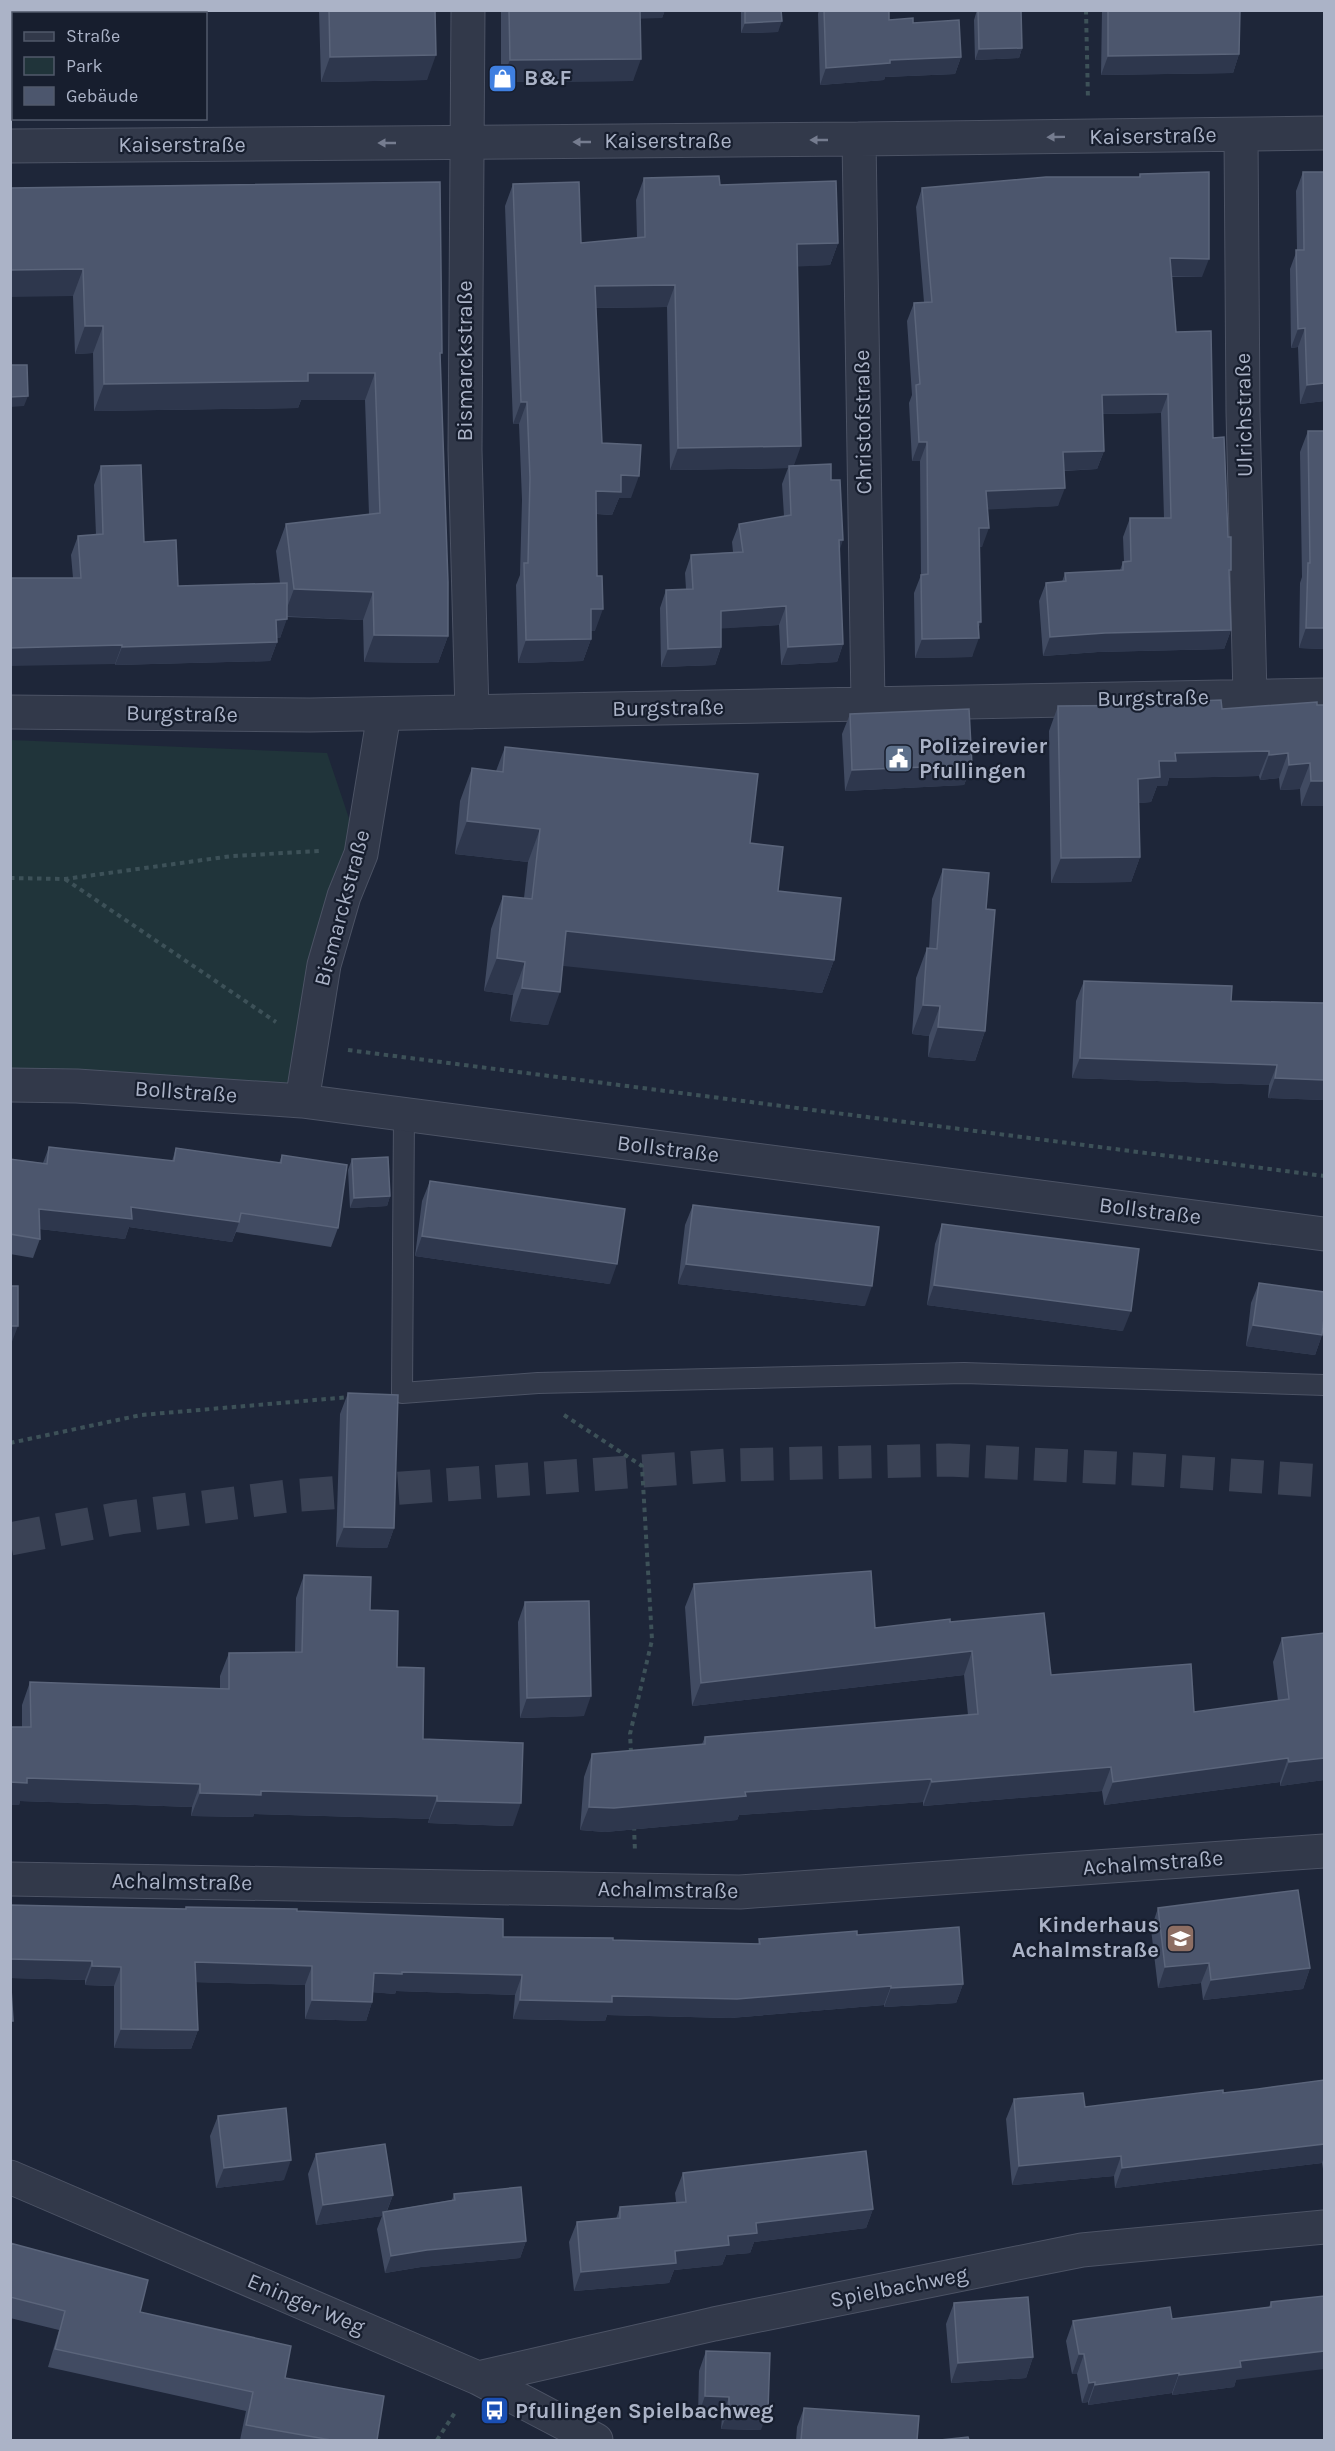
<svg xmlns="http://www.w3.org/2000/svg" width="1335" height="2451" viewBox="0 0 1335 2451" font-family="Karla,sans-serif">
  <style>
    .green { fill: #20343a }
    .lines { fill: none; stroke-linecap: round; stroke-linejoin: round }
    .primary-tunnel { stroke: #3a4255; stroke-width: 33; stroke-dasharray: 33 16; stroke-linecap: butt }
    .service-casing { stroke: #4c5365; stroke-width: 22 }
    .minor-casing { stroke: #4c5365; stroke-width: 35 }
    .path { stroke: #3d5158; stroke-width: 4; stroke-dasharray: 4.5 4.5; stroke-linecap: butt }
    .service { stroke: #32394a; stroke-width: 20 }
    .minor { stroke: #32394a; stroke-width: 33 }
    .wall { fill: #414b62 }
    .shaded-wall { fill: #2e374d }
    .building { fill: #4c566d; stroke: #5b657b; stroke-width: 1.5 }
    .oneway { fill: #757c8f }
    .labels { text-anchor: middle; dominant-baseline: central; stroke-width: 4.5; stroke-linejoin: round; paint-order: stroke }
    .poi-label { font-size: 22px; font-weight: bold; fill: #abb3c7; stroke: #171e2e; text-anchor: start }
    .street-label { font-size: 22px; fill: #abb3c7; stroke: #171e2e }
  </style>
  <rect width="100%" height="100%" fill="#1e2639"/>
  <path class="green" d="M11 740 327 753 361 854 302 1101 11 1085Z"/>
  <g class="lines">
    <path class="primary-tunnel" d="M10 1539 120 1518 288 1496 728 1465 949 1460 1156 1470 1324 1481"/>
    <defs>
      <path id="service" d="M404 1115 402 1393 538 1383 964 1373 1324 1385"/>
      <path id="minor" d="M468 10 465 450 472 712
        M1241 135 1243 412 1250 696
        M859 139 868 704
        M10 146 859 139 1324 133
        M10 712 310 715 1324 695
        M10 1085 77 1086 302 1101 1324 1234
        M302 1101 324 965 344 896 361 854 384 714
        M10 1879 740 1892 1324 1851
        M10 2177 478 2378 596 2440
        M478 2378 714 2324 1082 2250 1324 2227"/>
    </defs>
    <use href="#service" class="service-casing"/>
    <use href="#minor" class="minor-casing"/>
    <path class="path" d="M1086 10 1088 100
      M10 878 65 879 232 856 320 851
      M65 879 276 1022
      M348 1050 1324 1176
      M564 1415 642 1466 652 1640 630 1734 631 1753
      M10 1443 141 1415 350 1397
      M634 1826 635 1852
      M437 2440 456 2411"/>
    <use href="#service" class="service"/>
    <use href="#minor" class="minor"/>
  </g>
  <path class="wall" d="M319 10H435L427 80 321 82Z
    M501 10H665L662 18H640L633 81 501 82Z
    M741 10H781L778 32 741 33Z
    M819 10H889V20L913 23 961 57 955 74 885 77 884 80 820 85 818 14Z
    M977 10 1022 48 1019 58 975 60 974 20Z
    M1102 10H1240L1239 54 1233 73 1101 75Z
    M1303 172H1324V401L1300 404 1298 347 1291 348 1290 269 1297 250 1296 191Z
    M1140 174 1202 277H1172L1176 332 1213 438 1229 576 1231 630 1224 649 1098 652 1043 656 1039 601 1046 583 1062 582 1065 573 1120 570 1123 562H1124L1123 537 1130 518H1164L1161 413 1103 414 1104 451 1097 469 1064 471 1058 506 987 509 982 547H979V628L972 657 915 658 914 593 921 575 920 461H912L909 403 912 395 907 321 914 303 924 302 916 207 922 188 1139 177Z
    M644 178 720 185 838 243 830 265 798 266 793 466 831 480 839 551 843 644 837 662 781 665 779 625 721 628V647L715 665 661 667 660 608 666 590 686 589 685 573 691 555 733 552 732 542 739 524 784 516 782 484 788 468 670 470 667 307 596 308 602 443 631 498H619L612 515 596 514 595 631H591V639L583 661 518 663 516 585 520 575 522 500 519 424H513L505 206 513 184 581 243 637 238 636 200Z
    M10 188 440 358 448 636 438 663 364 662 363 620 287 617 280 638H276L277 642 270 661 115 665V664L73 578 71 555 78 536 96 535 94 485 101 466 144 542 178 586 280 583 276 551 286 524 369 514 365 400H301L298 408 94 411 93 353 75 354 73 296Z
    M1308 431H1324V649L1299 648 1300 583 1302 577 1300 452Z
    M1173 702 1222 709 1324 705V806H1301L1300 789 1280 790 1279 778 1260 780 1259 776 1169 778 1167 786H1157L1151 802 1139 803 1140 857 1131 882 1051 883 1049 731 1058 706 1172 705Z
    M850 714 972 765 964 785 845 791 842 734Z
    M505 747 750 843 778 891 834 960 822 993 563 965 548 1025 510 1021 513 995 484 991 491 929 503 896 524 898 528 862 455 854 460 801 472 768 496 771Z
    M943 869 986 909 985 1031 975 1061 928 1057 929 1036 912 1034 916 978 927 948 929 949 932 899Z
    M1084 981 1231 1001 1324 1003V1100L1268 1098 1269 1085 1072 1078 1076 1001Z
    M49 1147 172 1161 176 1148 279 1163 282 1155 338 1228 331 1247 236 1232 232 1242 129 1227 125 1239 40 1229V1239L33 1258 10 1254V1159L43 1163Z
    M352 1159 390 1196 387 1206 350 1208 348 1170Z
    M430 1181 610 1284 415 1256 422 1201Z
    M693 1205 865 1306 678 1284 685 1225Z
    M942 1224 1123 1331 927 1305 935 1244Z
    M1259 1283 1322 1335 1315 1355 1246 1346 1251 1303Z
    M348 1393 394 1528 387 1548 336 1547 340 1414Z
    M304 1575 370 1610 397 1667 423 1739 513 1826 428 1823 429 1819 254 1814 253 1817 191 1816 192 1807 20 1801 19 1805 22 1727V1705L30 1682 220 1689V1676L229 1653 295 1652 296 1598Z
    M694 1584 875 1628 950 1622 1051 1675 1194 1712 1278 1701 1273 1662 1282 1638 1324 1633V1780L1280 1786V1782L1104 1805 1102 1791 923 1806V1802L739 1815 737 1820 605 1832 580 1830 584 1777 592 1754 702 1744 705 1737 968 1715 964 1675 692 1706 685 1607Z
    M525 1602 584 1716 520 1718 518 1622Z
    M10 1905 185 1909 186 1907 297 1911 503 1937 758 1944 759 1939 857 1935 963 1984 956 2003 884 2007V2005L730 2018 607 2015 605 2021 513 2019 515 1995 396 1991 395 1994 373 1992 372 2002 366 2021 305 2019V1985L195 1982 198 2030 191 2049 114 2048V1986L85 1985V1980L11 1978Z
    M1158 1908 1310 1968 1303 1989 1203 2000 1201 1983 1158 1988 1151 1929Z
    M1324 2080V2169H1323L1322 2163 1115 2188 1114 2176 1012 2185 1006 2119 1014 2099 1085 2107 1258 2089Z
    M218 2116 284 2180 216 2188 210 2136Z
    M316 2154 393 2195 387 2211 452 2200 454 2194 526 2241 520 2258 421 2267 385 2273 377 2229 382 2216 316 2225 308 2174Z
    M683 2173 873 2209 866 2228 754 2242 750 2253 726 2255 722 2265 674 2270 669 2283 574 2291 569 2242 577 2222 616 2219 620 2207 676 2202 675 2193Z
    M10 2243 140 2312 285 2378 377 2440H240L246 2411 48 2367 59 2330 10 2318Z
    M1324 2296 1236 2380 1234 2387 1172 2395V2393L1088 2405V2402L1082 2403 1077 2374H1072L1066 2341 1073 2321 1172 2319 1269 2307 1271 2302Z
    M954 2303 1033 2357 1026 2378 951 2383 946 2324Z
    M706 2351 761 2430 721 2429 722 2417 698 2416 699 2371Z
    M804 2408 917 2440H796L797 2427Z"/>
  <path class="shaded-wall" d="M634 10H665L662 18 631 19Z
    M782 21 778 32 741 33 745 23Z
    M1022 48 1019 58 975 60 979 49Z
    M10 51H14V83H10Z
    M1239 54 1233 73 1101 75 1108 56Z
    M436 55 427 80 321 82 330 57Z
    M961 57 955 74 885 77 884 80 820 85 826 68 890 60Z
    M641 59 633 81 501 82 510 60Z
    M838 243 830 265 789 267 797 244Z
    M1170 258 1209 259 1202 277 1163 276Z
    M83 269 73 296 10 297V270Z
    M675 285 667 307 587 308 595 286Z
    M85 326H103L93 353 75 354Z
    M1305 328 1298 347 1291 348 1298 329Z
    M308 373H375L365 400H301L298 408 94 411 104 384Z
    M1324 383V401L1300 404 1307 385Z
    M1168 394 1161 413 1095 414 1102 395Z
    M28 396 24 406 10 407V397Z
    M521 402H527L519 424H513Z
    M919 442H927L920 461H912Z
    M801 446 793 468 670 470 678 448Z
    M1104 451 1097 469 1056 471 1063 452Z
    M621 475 639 476 631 498H619L612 515 588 513 596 491Z
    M1065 488 1058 506 980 510 986 491Z
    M979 528H989L982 547H972Z
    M839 540H843L837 558Z
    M294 589 373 592 363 620 284 616Z
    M786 606 779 625 714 629 721 611Z
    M591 609H603L595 631H583Z
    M287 619 280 638H269L276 620Z
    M978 622H981L975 638H979L972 657 915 658 922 639Z
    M1306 628H1324V649L1299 648Z
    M1231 630 1224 649 1098 652 1043 656 1050 637 1105 633Z
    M374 635 448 636 438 663 364 662Z
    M591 639 583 661 518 663 526 640Z
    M277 642 270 661 115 665 122 647Z
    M843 644 837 662 781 665 788 647Z
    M122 645 115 664 10 666V648Z
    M721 647 715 665 661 667 668 649Z
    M1269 751 1259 776 1169 778 1167 786H1157L1151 802 1129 804 1138 779 1159 761 1175 753Z
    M1288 753 1279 778 1260 780 1269 755Z
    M1310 763 1300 789 1280 790 1289 765Z
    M972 765 964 785 845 791 852 770Z
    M1311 781H1324V806H1301Z
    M467 821 540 829 528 862 455 854Z
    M1140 857 1131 882 1051 883 1061 858Z
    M566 931 834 960 822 993 554 965Z
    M497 958 525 962 513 995 484 991Z
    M522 988 560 992 548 1025 510 1021Z
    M923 1005 940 1006 929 1036 912 1034Z
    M938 1027 985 1031 975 1061 928 1057Z
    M1080 1058 1277 1065 1269 1085 1072 1078Z
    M1275 1078 1324 1080V1100L1268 1098Z
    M390 1196 387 1206 350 1208 354 1198Z
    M131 1207 239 1222 232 1242 129 1227 125 1239 31 1228 39 1209Z
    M422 1236 617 1264 610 1284 415 1256Z
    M686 1264 872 1286 865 1306 678 1284Z
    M934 1285 1131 1311 1123 1331 927 1305Z
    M1253 1325 1322 1335 1315 1355 1246 1346Z
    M10 1326H18L10 1347Z
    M344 1527 394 1528 387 1548 336 1547Z
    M972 1651 964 1675 692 1706 701 1683Z
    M591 1696 584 1716 520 1718 527 1698Z
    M1288 1758 1280 1782 1104 1805 1113 1782Z
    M1324 1758V1780L1280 1786 1289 1762Z
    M1111 1767 1102 1791 923 1806 932 1782Z
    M27 1778 200 1784 192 1807 20 1801 19 1805H10V1782Z
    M931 1779 923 1802 739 1815 737 1820 605 1832 580 1830 589 1807 745 1792Z
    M261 1791 437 1796 429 1819 254 1814 253 1817 191 1816 200 1793Z
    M437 1801 521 1803 513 1826 428 1823Z
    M10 1959 92 1961 85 1980 10 1978Z
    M195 1962 312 1966 305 1985 188 1982Z
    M1209 1963 1201 1983 1158 1988 1165 1967Z
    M92 1966 121 1967 114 1986 85 1985Z
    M1310 1968 1303 1989 1203 2000 1211 1980Z
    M402 1972 522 1975 515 1995 396 1991 395 1994 367 1992 374 1973Z
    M963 1984 956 2003 884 2007 891 1988Z
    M891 1986 884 2005 730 2018 607 2015 605 2021 513 2019 520 2000 612 1996Z
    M312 2000 372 2002 366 2021 305 2019Z
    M121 2029 198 2030 191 2049 114 2048Z
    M1324 2144V2156L1322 2163 1115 2188 1122 2168Z
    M1121 2156 1114 2176 1012 2185 1019 2166Z
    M291 2160 284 2180 216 2188 224 2168Z
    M393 2195 385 2215 383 2212 382 2216 316 2225 323 2205Z
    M873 2209 866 2228 754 2242 750 2253 726 2255 722 2265 674 2270 669 2283 574 2291 581 2272 675 2251 728 2236 756 2223Z
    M526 2241 520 2258 421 2267 385 2273 391 2256 427 2250Z
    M1324 2351V2369L1236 2380 1234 2387 1172 2395 1179 2375 1240 2361Z
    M1079 2354H1084L1077 2374H1072Z
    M1033 2357 1026 2378 951 2383 958 2363Z
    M1179 2373 1172 2393 1088 2405 1095 2385Z
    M1095 2382 1088 2402 1082 2403 1089 2383Z
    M705 2396 729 2397 722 2417 698 2416Z
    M729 2409 768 2410 761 2430 721 2429Z"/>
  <path class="building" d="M10 10H162V14H14V51H10Z
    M329 10H435L436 55 330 57Z
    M509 10H640L641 59 510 60Z
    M745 10H781L782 21 745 23Z
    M824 10H889V20L913 18V23L959 20 961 57 890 60V63L826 68Z
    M978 10H1021L1022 48 979 49Z
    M1108 10H1240L1239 54 1108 56Z
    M1209 172V259L1170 258 1176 332 1211 331 1213 438 1224 437 1228 537H1231V570H1229L1231 630 1105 633 1050 637 1046 583 1066 581 1065 573 1123 570V562L1131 561 1130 518H1171L1168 394 1102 395 1104 451 1063 452 1065 488 986 491 989 528H979L981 622H978L979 638 922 639 921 575 928 574 927 442H919L916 385 920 384 914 303 932 302 922 188 1046 177H1140V174Z
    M1303 172H1324V383L1307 385 1305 328 1298 329 1296 250H1304Z
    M719 176 720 185 836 181 838 243 797 244 801 446 678 448 675 285 595 286 602 443 641 445 639 476 621 475V492L596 491 597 576H602L603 609H591V639L526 640 524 563H528L530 478 527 402H521L513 184 579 182 581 243 645 237 644 178Z
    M440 182 442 353H440L448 582V636L374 635 373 592 294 589 286 524 380 513 375 373H308V381L104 384 103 326H85L83 269 10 270V188Z
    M10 365H27L28 396 10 397Z
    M1308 431H1324V628H1306L1308 563H1310Z
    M831 464V480H840L843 540H839L843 644 788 647 786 606 721 611V647L668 649 666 590 693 589 691 555 743 552 739 524 791 515 789 466Z
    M141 465 144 542 176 540 178 586 287 583V619L276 620 277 642 122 647V645L10 648V578H81L78 536 103 534 101 466Z
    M1221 700 1222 709 1317 702V705H1324V781H1311L1310 763 1289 765 1288 753 1269 755V751L1175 753 1176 761H1159L1160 777 1138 779 1140 857 1061 858 1058 706 1173 705V702Z
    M969 709 972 765 852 770 850 714Z
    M505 747 758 774 750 843 783 847 778 891 841 898 834 960 566 931 560 992 522 988 525 962 497 958 503 896 532 899 540 829 467 821 472 768 503 772Z
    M943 869 989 873 986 909 995 910 985 1031 938 1027 940 1006 923 1005 927 948 937 949Z
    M1084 981 1232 986 1231 1001 1324 1003V1080L1275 1078 1277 1065 1080 1058Z
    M49 1147 174 1161 176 1148 281 1163 282 1155 347 1165 338 1228 241 1213 239 1222 131 1207 132 1219 39 1209 40 1239 10 1234V1159L47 1164Z
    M388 1157 390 1196 354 1198 352 1159Z
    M430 1181 625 1209 617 1264 422 1236Z
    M693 1205 879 1227 872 1286 686 1264Z
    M942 1224 1139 1249 1131 1311 934 1285Z
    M1259 1283 1324 1292V1318L1322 1335 1253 1325Z
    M10 1286H18V1326H10Z
    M348 1393 398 1395 394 1528 344 1527Z
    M871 1571 875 1628 950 1619V1622L1044 1613 1051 1675 1191 1664 1194 1712 1289 1699 1282 1638 1324 1633V1758L1289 1762 1288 1758 1113 1782 1111 1767 932 1782 931 1779 745 1792 746 1796 614 1808 589 1807 592 1754 705 1744V1737L978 1714 972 1651 701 1683 694 1584Z
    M304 1575 371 1577 370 1610 398 1611 397 1667 424 1668 423 1739 523 1743 521 1803 437 1801V1796L261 1791V1795L200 1793V1784L27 1778V1783L10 1782V1727H31L30 1682 229 1689V1653L302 1652Z
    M589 1601 591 1696 527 1698 525 1602Z
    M1298 1890 1310 1968 1211 1980 1209 1963 1165 1967 1158 1908Z
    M10 1905 186 1909V1907L297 1909V1911L503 1919V1937L613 1938V1940L760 1944 759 1939 857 1931V1935L959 1927 963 1984 891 1988V1986L737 1999 612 1996V2002L520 2000 522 1975 402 1972V1974L374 1973 372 2002 312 2000V1966L195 1962 198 2030 121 2029V1967L92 1966V1961L10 1959Z
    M10 1972 13 2021H10Z
    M1324 2080V2144L1122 2168 1121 2156 1019 2166 1014 2099 1083 2093 1085 2107 1223 2090V2093L1258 2089Z
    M286 2108 291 2160 224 2168 218 2116Z
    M385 2144 393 2195 323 2205 316 2154Z
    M866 2151 873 2209 756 2223 757 2233 728 2236 729 2245 675 2251 676 2263 581 2272 577 2222 620 2218V2207L686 2202 683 2173Z
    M521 2187 526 2241 427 2250 391 2256 383 2212 455 2200 454 2194Z
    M10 2243 148 2280 140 2312 291 2346 285 2378 384 2396 377 2440H331L246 2425 253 2392 55 2349 65 2311 10 2297Z
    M1324 2296V2351L1240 2361 1241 2367 1179 2375V2373L1095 2385V2382L1089 2383 1084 2354H1079L1073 2321 1170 2307 1172 2319 1271 2307V2302Z
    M1028 2297 1033 2357 958 2363 954 2303Z
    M706 2351 770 2353 768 2410 729 2409V2397L705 2396Z
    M804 2408 919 2416 917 2440H801Z
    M968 2437 969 2440H940Z"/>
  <defs><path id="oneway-solid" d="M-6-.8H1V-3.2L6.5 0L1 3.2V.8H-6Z" transform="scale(1.5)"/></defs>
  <g class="oneway">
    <use href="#oneway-solid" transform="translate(1056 137) rotate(179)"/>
    <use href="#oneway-solid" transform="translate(819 140) rotate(180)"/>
    <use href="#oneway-solid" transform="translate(582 142) rotate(180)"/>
    <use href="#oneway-solid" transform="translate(387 143) rotate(180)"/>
  </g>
  <defs>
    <symbol id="shop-square" viewBox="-11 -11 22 22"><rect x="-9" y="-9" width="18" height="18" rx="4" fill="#3f7fe0" stroke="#171e2e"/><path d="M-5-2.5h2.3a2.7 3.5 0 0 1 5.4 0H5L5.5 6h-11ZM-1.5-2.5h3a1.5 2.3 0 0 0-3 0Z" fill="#fff"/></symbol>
    <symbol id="civic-square" viewBox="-11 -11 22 22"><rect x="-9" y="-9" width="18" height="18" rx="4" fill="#5c6f8a" stroke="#171e2e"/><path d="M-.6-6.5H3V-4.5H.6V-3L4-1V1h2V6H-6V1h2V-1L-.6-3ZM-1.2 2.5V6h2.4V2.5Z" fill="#fff"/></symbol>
    <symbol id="school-square" viewBox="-11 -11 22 22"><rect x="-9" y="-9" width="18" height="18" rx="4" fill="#8d6e63" stroke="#171e2e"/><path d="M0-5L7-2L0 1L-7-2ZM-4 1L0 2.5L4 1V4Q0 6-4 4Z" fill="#fff"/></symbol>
    <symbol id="bus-square" viewBox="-11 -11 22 22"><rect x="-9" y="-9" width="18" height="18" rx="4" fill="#1a4fb4" stroke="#171e2e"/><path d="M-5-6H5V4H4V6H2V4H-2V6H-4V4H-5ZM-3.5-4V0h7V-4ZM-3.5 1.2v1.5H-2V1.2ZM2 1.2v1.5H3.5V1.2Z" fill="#fff"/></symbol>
  </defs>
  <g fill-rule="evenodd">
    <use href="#shop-square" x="486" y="62" width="33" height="33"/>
    <use href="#civic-square" x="882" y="742" width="33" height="33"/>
    <use href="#school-square" x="1164" y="1922" width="33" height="33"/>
    <use href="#bus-square" x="478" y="2394" width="33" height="33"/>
  </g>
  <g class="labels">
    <g class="poi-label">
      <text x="524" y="78">B&amp;F</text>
      <text x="919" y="746">Polizeirevier<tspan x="919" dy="25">Pfullingen</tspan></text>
      <text x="1159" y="1925" text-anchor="end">Kinderhaus<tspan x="1159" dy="25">Achalmstraße</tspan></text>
      <text x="515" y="2411">Pfullingen Spielbachweg</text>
    </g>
    <g class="street-label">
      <text transform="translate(1153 136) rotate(-1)">Kaiserstraße</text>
      <text x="668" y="141">Kaiserstraße</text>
      <text x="182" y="145">Kaiserstraße</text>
      <text transform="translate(465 361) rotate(-90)">Bismarckstraße</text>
      <text transform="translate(1244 415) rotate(-91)">Ulrichstraße</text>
      <text transform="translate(863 422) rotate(-91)">Christofstraße</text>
      <text transform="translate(1153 698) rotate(-1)">Burgstraße</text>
      <text transform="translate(668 708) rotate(-1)">Burgstraße</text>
      <text transform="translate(182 714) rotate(1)">Burgstraße</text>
      <text transform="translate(342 908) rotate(-75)">Bismarckstraße</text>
      <text transform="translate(186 1092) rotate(4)">Bollstraße</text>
      <text transform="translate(668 1149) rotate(7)">Bollstraße</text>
      <text transform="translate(1150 1211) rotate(7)">Bollstraße</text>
      <text transform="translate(1153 1863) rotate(-4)">Achalmstraße</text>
      <text transform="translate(182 1882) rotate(1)">Achalmstraße</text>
      <text transform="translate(668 1890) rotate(1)">Achalmstraße</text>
      <text transform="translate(899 2287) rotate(-11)">Spielbachweg</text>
      <text transform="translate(306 2304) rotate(23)">Eninger Weg</text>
    </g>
  </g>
  <rect width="1335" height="2451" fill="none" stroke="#abb3c7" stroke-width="24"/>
  <rect x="12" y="12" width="195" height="108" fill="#171e2e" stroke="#525a6b" stroke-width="1.5"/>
  <rect x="24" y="32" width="30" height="9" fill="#32394a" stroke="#525a6b" stroke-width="1.5"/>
  <text x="66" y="42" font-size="18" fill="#abb3c7">Straße</text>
  <rect x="24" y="57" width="30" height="18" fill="#20343a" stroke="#525a6b" stroke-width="1.5"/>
  <text x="66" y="72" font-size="18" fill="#abb3c7">Park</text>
  <rect x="24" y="87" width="30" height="18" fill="#4c566d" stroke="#525a6b" stroke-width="1.5"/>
  <text x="66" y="102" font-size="18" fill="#abb3c7">Gebäude</text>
</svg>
